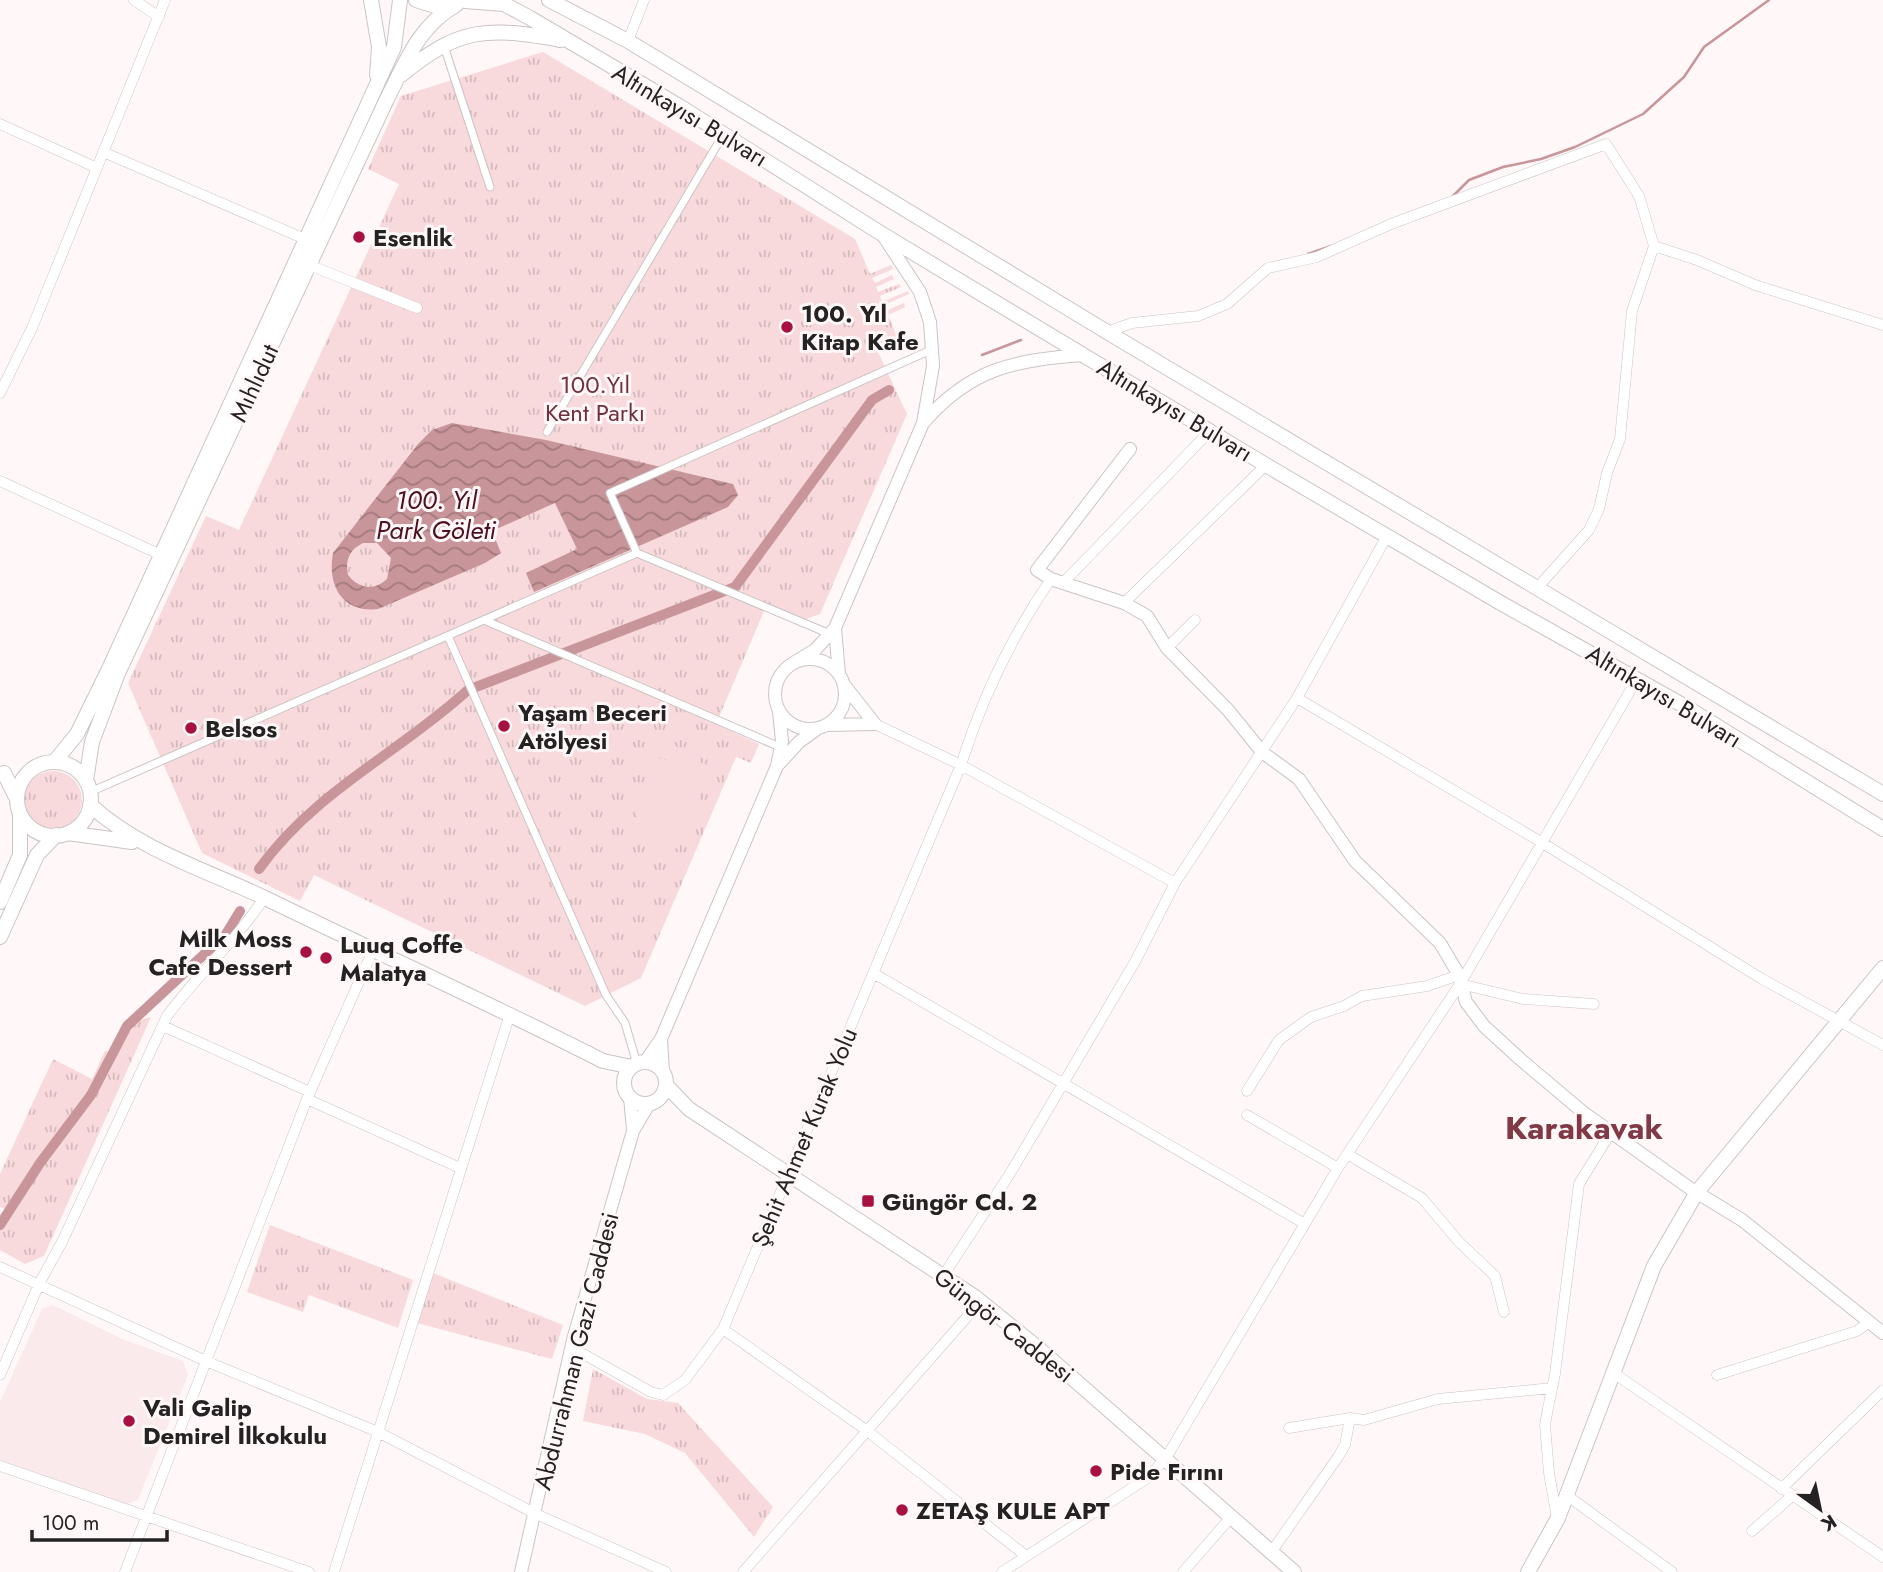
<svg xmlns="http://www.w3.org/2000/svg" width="1883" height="1572" viewBox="0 0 1883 1572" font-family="Jost,sans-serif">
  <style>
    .built { fill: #fbeaec }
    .grass { fill: url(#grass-tufts) }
    .pitch { fill: #f8d9dc }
    .water { fill: url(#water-waves); fill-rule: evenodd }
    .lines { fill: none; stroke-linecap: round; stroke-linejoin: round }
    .stream { stroke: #c8959a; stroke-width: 2.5 }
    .canal { stroke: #c8959a; stroke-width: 10 }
    .pedestrian-casing { stroke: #cbc4c5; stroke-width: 9 }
    .minor-casing { stroke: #cbc4c5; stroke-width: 11 }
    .tertiary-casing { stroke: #cbc4c5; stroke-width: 14 }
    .secondary-casing { stroke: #cbc4c5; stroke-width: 16 }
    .pedestrian { stroke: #fff; stroke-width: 7 }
    .minor { stroke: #fff; stroke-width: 10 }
    .tertiary { stroke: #fff; stroke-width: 12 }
    .secondary { stroke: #fff; stroke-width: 14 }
    .poi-dot { fill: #a71041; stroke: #fff7f8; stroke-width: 2.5 }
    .labels { text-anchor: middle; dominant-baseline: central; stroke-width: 6; stroke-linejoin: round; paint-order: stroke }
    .street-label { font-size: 24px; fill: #242222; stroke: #fff7f8 }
    .poi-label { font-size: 24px; font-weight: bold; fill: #242222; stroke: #fff7f8; text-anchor: start }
    .park-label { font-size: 24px; fill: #702f3a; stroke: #fff7f8 }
    .water-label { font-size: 26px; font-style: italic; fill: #4e0f1f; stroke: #fff7f8 }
    .district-label { font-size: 32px; font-weight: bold; fill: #813945; stroke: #fff7f8 }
  </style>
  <defs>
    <pattern id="grass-tufts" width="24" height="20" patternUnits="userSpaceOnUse" patternTransform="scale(1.75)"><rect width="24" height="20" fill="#f8d9dc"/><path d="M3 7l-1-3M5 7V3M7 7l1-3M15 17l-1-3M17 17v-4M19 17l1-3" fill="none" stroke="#d4babc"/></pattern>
    <pattern id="water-waves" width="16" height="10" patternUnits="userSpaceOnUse" patternTransform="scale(1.75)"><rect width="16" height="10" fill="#c8959a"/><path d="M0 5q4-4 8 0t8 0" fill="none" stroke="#a2797d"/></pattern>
  </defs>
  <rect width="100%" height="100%" fill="#fff7f8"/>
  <path class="built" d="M53 1305 122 1339 183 1361 188 1375 138 1500 127 1504 0 1460V1402L42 1309Z"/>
  <path class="grass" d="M543 52 855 239 870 274 891 265 893 269 872 278 875 283 892 275 894 279 876 287 878 292 899 284 901 287 880 296 882 302 908 291 909 294 884 305 886 311 904 303 905 307 888 315 899 342 878 352 907 414 820 614 806 619 767 604 716 724 759 744 751 763 736 757 641 978 585 1006 314 875 300 901 202 853 128 683 206 516 239 530 399 184 368 169 401 96Z
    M24 800a29 29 0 1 1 58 0a29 29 0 1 1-58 0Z
    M151 1017 44 1256 25 1264 0 1250V1215L5 1209 0 1207V1174L53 1059 92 1079 105 1051 114 1053 137 1021Z
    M270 1225 413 1280 398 1328 309 1295 303 1312 247 1292Z
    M433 1273 563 1325 552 1359 417 1323Z
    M593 1369 647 1399 678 1403 773 1507 754 1537 685 1453 645 1434 583 1421Z"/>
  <path class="pitch" d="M673 745 701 757 700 762 713 768 677 848 661 853 647 845 635 814 638 812 635 804 653 757 666 760Z"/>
  <path class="water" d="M452 423 546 440 733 484 738 495 728 507 534 592 526 573 577 549 555 503 492 531 501 553 485 563 378 609C342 613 327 585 333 553L418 444 432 430ZM363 543H377L391 558 387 579C374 591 359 589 348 575 345 560 349 550 363 543Z"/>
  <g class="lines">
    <path class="stream" d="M1451 198 1469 180 1503 167 1541 159 1575 147 1643 114 1684 77 1704 47 1769 0
      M1308 254 1331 246
      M982 355 1021 340"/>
    <path class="canal" d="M259 869C315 791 399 753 468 690L735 587 872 400 889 390
      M0 1225 40 1163 91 1095 127 1026 226 934 240 911"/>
    <defs>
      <path id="pedestrian" d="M444 46 490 187
        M547 432 723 135
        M484 620 780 747
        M830 634 637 553 610 493 933 349
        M448 636 606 995 625 1023 637 1064
        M90 792 637 553"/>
      <path id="minor" d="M134 0 159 17
        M628 41 644 0
        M0 124 97 168
        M103 152 305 239
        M309 265 417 308
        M1107 332 1132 323 1198 316 1227 304 1268 268 1317 257 1391 224 1606 144 1639 196 1654 246 1697 260 1755 285 1883 325
        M0 393 32 328 165 0
        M0 481 161 555
        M1051 579C1011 637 982 698 961 765L1175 883
        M1063 583 1210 431
        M1537 588 1589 530 1599 509 1607 473 1620 439 1632 311 1654 246
        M1124 603 1266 465
        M1167 648 1195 620
        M1297 698 1541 842 1762 979 1883 1045
        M873 973 1305 1224
        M1460 984 1523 999 1594 1004
        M163 1026 310 1092
        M1247 1091 1279 1040 1311 1017 1344 1006 1362 996 1427 986 1459 975
        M307 1099 460 1168
        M1347 1154 1422 1198 1459 1242 1495 1276 1504 1312
        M1338 1168 1460 984 1637 679
        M0 1267 208 1362 378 1432 536 1514 666 1572
        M943 1276 1011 1172 1136 960 1175 883 1297 698 1387 536
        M723 1329 866 1430 1026 1556
        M571 1347 651 1392 663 1395 685 1380 723 1329 961 765 875 724
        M1612 1372 1883 1557
        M0 1375 39 1284 62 1242 167 1016C197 975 236 941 264 898
        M1717 1375 1857 1331 1868 1323
        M1289 1428 1350 1418
        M0 1466 309 1572
        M1781 1489 1883 1390
        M1565 1494 1672 1572
        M1557 1518 1549 1473 1545 1425 1548 1408 1555 1374 1579 1184 1611 1132
        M1752 1531 1792 1496
        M1272 1551 1338 1457 1345 1445 1350 1418 1364 1420 1438 1399 1552 1388
        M125 1572 307 1099 373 950
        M334 1572 510 1014
        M743 1572 981 1301
        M1002 1572 1146 1479 1166 1458 1338 1168 1247 1115
        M1183 1572 1231 1517"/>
      <path id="tertiary" d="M924 422C971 368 1015 360 1084 355
        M1130 449 1037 570 1051 579 1124 603 1147 616 1167 648 1228 710 1262 752 1299 779 1355 861 1440 943 1459 975 1466 1002 1484 1026 1520 1059 1584 1113 1691 1189 1742 1220 1883 1333
        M835 628 839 674
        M775 694a35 35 0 1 1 70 0a35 35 0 1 1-70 0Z
        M795 662 815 650 835 628 923 423 933 366 930 322 920 292 884 237
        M845 686 875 724
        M827 725 875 724
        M777 766 799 742 817 729
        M661 1039 663 1072
        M645 1062 661 1039 777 766 782 741 779 712
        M630 1097 633 1130
        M521 1572 573 1340 633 1131 649 1104"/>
      <path id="secondary" d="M371 0 379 47 377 75
        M416 0 438 7 452 6
        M549 0 628 41 1107 332 1883 794
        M465 1 504 4 530 18 679 106 882 234 1266 465 1499 602 1686 707 1883 829
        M401 75C461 26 488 27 561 40
        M55 761 77 734 108 671 394 47 400 0
        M17 799a37 37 0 1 1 74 0a37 37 0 1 1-74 0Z
        M4 773 17 799
        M86 780 92 742 118 673 386 101C405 64 418 26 456 5
        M90 805C140 850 203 869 263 897 376 952 491 1004 603 1061L632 1067
        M68 833 132 842
        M0 902 20 855V816
        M0 937 37 855 56 835
        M624 1083a21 21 0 1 1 42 0a21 21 0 1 1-42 0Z
        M666 1085 689 1109 975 1297 1038 1348 1294 1572
        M1528 1572 1558 1518 1654 1266 1697 1192 1883 968"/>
    </defs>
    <use href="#pedestrian" class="pedestrian-casing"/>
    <use href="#minor" class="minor-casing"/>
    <use href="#tertiary" class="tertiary-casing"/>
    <use href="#secondary" class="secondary-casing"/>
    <use href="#pedestrian" class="pedestrian"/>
    <use href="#minor" class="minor"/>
    <use href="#tertiary" class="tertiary"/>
    <use href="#secondary" class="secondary"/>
  </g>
  <g class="poi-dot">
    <circle cx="359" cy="237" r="7"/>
    <circle cx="787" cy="327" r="7"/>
    <circle cx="504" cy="726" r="7"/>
    <circle cx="191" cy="728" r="7"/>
    <circle cx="306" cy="952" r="7"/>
    <circle cx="326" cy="958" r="7"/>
    <rect x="861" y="1194" width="14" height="14" rx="3.5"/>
    <circle cx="129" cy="1421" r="7"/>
    <circle cx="1096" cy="1471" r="7"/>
    <circle cx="902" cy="1510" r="7"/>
  </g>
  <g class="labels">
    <g class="street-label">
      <text transform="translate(690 115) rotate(31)">Altınkayısı Bulvarı</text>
      <text transform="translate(254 383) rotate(-65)">Mıhlıdut</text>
      <text transform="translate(1175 410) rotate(31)">Altınkayısı Bulvarı</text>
      <text transform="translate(1664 696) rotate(31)">Altınkayısı Bulvarı</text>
      <text transform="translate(804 1137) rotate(-67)">Şehit Ahmet Kurak Yolu</text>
      <text transform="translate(1004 1325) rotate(38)">Güngör Caddesi</text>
      <text transform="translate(576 1351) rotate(-76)">Abdurrahman Gazi Caddesi</text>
    </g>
    <g class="poi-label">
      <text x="373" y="237">Esenlik</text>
      <text x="801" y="313">100. Yıl<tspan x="801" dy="28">Kitap Kafe</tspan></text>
      <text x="518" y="712">Yaşam Beceri<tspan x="518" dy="28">Atölyesi</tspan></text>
      <text x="205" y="728">Belsos</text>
      <text x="292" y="938" text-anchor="end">Milk Moss<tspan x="292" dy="28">Cafe Dessert</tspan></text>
      <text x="340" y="944">Luuq Coffe<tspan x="340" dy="28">Malatya</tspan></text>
      <text x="882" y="1201">Güngör Cd. 2</text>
      <text x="143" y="1407">Vali Galip<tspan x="143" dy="28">Demirel İlkokulu</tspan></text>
      <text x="1110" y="1471">Pide Fırını</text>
      <text x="916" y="1510">ZETAŞ KULE APT</text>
    </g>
    <g class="park-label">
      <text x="595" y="384">100.Yıl<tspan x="595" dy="28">Kent Parkı</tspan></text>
    </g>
    <g class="water-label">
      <text x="436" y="500">100. Yıl<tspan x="436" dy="30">Park Göleti</tspan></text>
    </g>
    <g class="district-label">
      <text x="1584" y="1128">Karakavak</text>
    </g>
  </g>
  <g transform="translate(1820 1509) rotate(147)" stroke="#fff7f8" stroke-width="5" paint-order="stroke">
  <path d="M0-5L12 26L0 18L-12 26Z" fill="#242222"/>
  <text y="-10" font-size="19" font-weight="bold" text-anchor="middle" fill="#242222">K</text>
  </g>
  <path d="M32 1530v10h135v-10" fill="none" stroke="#242222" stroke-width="3.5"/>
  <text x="42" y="1530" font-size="21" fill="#242222" stroke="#fff7f8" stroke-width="5" paint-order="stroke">100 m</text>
</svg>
